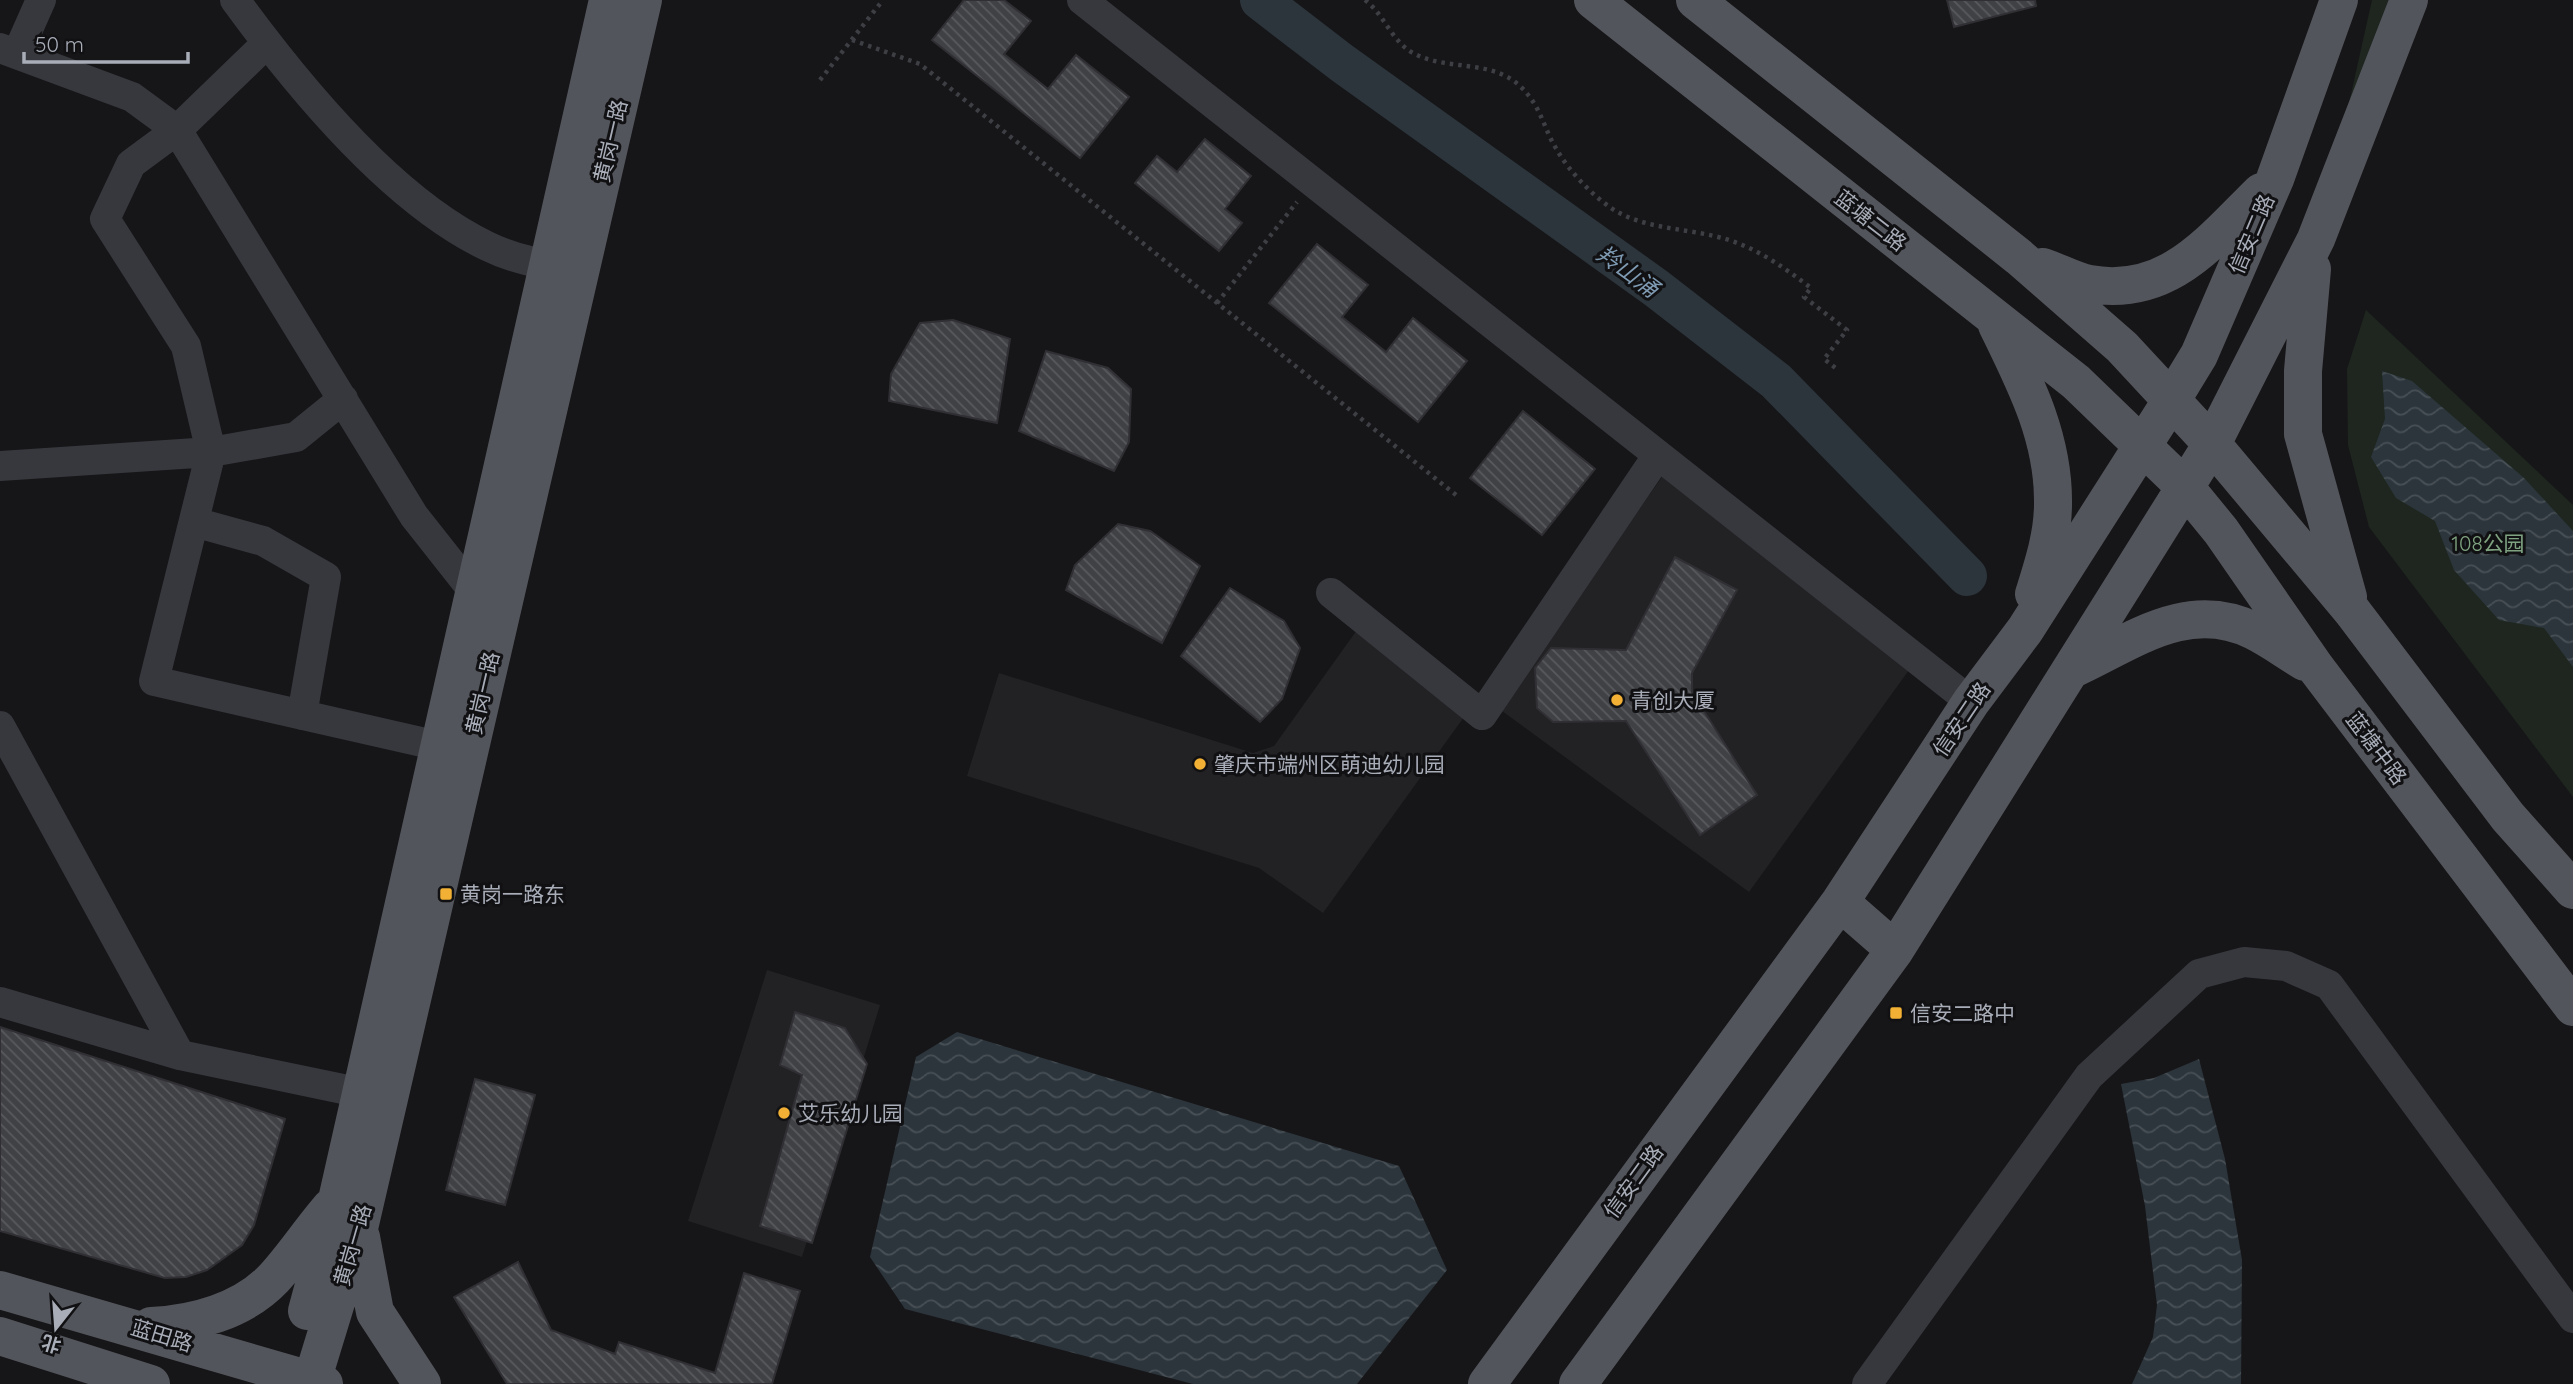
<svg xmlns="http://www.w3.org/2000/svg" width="2573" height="1384" viewBox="0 0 2573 1384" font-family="Quicksand,'Noto Sans SC',sans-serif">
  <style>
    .built { fill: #222225 }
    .green { fill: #1e261f }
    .water { fill: url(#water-waves) }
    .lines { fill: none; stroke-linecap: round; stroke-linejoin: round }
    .river { stroke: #2c353c; stroke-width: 40 }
    .building { fill: url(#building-back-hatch); stroke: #303034; stroke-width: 2 }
    .path { stroke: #3d3f44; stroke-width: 4.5; stroke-dasharray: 3.5 5; stroke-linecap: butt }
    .minor { stroke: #37383d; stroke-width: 30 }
    .major { stroke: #53555c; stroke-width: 38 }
    .poi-dot { fill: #f2b134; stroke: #111113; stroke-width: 2.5 }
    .labels { text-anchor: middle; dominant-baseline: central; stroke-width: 6; stroke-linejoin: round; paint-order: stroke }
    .street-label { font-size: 21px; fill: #a8adb8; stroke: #111113 }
    .park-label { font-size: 21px; fill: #7fa381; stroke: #111113 }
    .poi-label { font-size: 21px; fill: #a8adb8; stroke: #111113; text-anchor: start }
    .water-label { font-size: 23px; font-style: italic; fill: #7f9bb3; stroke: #111113 }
  </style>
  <defs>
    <pattern id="water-waves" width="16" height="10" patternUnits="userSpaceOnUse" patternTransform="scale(1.75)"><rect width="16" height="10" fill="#2c353c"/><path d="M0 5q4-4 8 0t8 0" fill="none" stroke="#485056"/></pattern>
    <pattern id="building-back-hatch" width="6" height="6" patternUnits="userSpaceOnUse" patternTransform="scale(1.75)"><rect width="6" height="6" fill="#404145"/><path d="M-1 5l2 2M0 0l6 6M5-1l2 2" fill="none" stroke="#595a5e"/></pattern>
  </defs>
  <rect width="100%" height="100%" fill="#161618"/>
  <path class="built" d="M1662 477 1909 670 1749 892 1498 708Z
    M1362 623 1469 710 1323 913 1259 868 967 776 999 673 1253 753 1274 746Z
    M767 970 880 1005 802 1257 688 1221Z"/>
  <path class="green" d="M2372 0H2398L2347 112Z
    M2366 310 2573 505V797L2369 527 2348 445 2347 369Z"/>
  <path class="water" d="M2382 371 2412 381 2524 478 2573 531V667L2544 628 2499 620 2454 570 2435 521 2396 498 2371 457 2385 419Z
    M957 1032 1399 1166 1447 1270 1357 1384H1193L905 1309 870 1257 916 1057Z
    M2199 1059 2225 1159 2242 1260 2241 1384H2132L2153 1337 2157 1305 2145 1206 2121 1084 2154 1078Z"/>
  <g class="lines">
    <path class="river" d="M1260 0 1342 63 1656 288 1776 381 1967 576"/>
  </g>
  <path class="building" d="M964 0H1004L1031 21 1004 54 1048 89 1076 55 1129 97 1080 158 932 40Z
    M1947 0H2035L2036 6 1954 27Z
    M1205 139 1251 176 1225 209 1242 223 1219 251 1135 183 1157 156 1177 172Z
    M1317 244 1368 285 1342 317 1386 352 1413 318 1467 361 1418 422 1269 303Z
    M953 320 1010 339 997 423 889 401 891 374 920 323Z
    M1046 351 1108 368 1131 389 1129 442 1114 471 1019 431Z
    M1523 411 1595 469 1542 535 1470 478Z
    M1118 524 1150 531 1200 566 1162 643 1066 590 1075 565Z
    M1675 557 1737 590 1692 673V692L1757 795 1700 835 1626 721 1553 722 1537 708 1535 668 1551 648 1626 650Z
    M1230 588 1284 621 1300 648 1282 699 1260 722 1181 656Z
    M795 1012 845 1028 867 1064 812 1243 760 1226 802 1075 780 1065Z
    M0 1027 285 1119 254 1225 242 1245 207 1270 186 1277 165 1278 0 1231Z
    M475 1079 535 1095 505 1205 446 1190Z
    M518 1262 551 1330 615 1354 619 1342 715 1373 744 1273 800 1291 772 1384H507L454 1297Z"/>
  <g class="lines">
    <path class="path" d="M1365 0C1385 15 1392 43 1415 54 1448 71 1491 59 1520 86 1542 107 1543 128 1557 150 1569 171 1591 194 1611 208 1641 228 1680 228 1714 236 1751 244 1781 265 1811 288L1804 297 1847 330 1824 359 1838 370
      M852 40 920 64 1456 495
      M820 80 883 0
      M1217 303 1297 202"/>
    <path class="minor" d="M235 0C297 85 391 200 487 246 513 259 541 264 570 268
      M1082 0 1971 702
      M267 43 177 130 131 164 105 219 186 346 211 452 154 681 439 746
      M0 48 132 97 177 130 414 516 474 592
      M17 54 41 0
      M0 466 211 452 296 437 343 399
      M194 522 263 541 326 577 302 715
      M1331 593 1482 715 1658 455
      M0 726 180 1055
      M0 1002 180 1055 362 1093
      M1867 1384 2089 1076 2199 974 2244 962 2286 966 2329 985 2573 1318"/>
    <path class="major" d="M1593 0 2076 382 2185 487 2221 531 2316 668 2573 1007
      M1695 0 2019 257 2122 347 2212 444 2352 611 2508 817 2573 890
      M2043 267C2058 272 2074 281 2089 284 2168 298 2210 242 2261 192
      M2312 269 2303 371V434L2348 597
      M1997 325C2025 382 2054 438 2053 504 2053 535 2043 565 2034 594
      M2073 669C2132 642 2187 598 2254 631 2272 640 2288 652 2305 662
      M1840 902 1895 950
      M361 1237 375 1312 422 1384
      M0 1290 324 1384
      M307 1311 337 1200 608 0
      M151 1326C194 1324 243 1311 274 1278 294 1256 311 1230 331 1207
      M0 1336 151 1384
      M311 1384 360 1224 643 0
      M1487 1384 1840 902 1971 702 2025 630 2171 401 2199 355 2275 179 2339 0
      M1578 1384 1895 950 2212 444 2316 239 2409 0"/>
  </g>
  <g class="poi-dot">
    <circle cx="1617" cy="700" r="7"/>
    <circle cx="1200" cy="764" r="7"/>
    <rect x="439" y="887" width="14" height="14" rx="3.5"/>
    <rect x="1889" y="1006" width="14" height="14" rx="3.5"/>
    <circle cx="784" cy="1113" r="7"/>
  </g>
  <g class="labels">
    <g class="street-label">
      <text transform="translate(610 141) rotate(-77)">黄岗一路</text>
      <text transform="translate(1871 220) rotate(38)">蓝塘二路</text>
      <text transform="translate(2251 234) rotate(-67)">信安二路</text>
      <text transform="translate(482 693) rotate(-77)">黄岗一路</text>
      <text transform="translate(1961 719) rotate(-56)">信安二路</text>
      <text transform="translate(2377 748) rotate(53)">蓝塘中路</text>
      <text transform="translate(1633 1181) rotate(-54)">信安二路</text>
      <text transform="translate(352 1245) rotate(-74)">黄岗一路</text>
      <text transform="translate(162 1335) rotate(17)">蓝田路</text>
    </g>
    <g class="park-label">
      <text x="2488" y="543">108公园</text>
    </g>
    <g class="poi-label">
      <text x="1631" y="700">青创大厦</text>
      <text x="1214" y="764">肇庆市端州区萌迪幼儿园</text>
      <text x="460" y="894">黄岗一路东</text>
      <text x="1910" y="1013">信安二路中</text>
      <text x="798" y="1113">艾乐幼儿园</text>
    </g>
    <g class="water-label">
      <text transform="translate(1628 271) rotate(36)">羚山涌</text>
    </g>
  </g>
  <g transform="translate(56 1328) rotate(197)" stroke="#111113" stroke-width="5" paint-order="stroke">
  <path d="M0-5L12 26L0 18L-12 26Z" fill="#a8adb8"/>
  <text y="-10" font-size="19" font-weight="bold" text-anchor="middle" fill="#a8adb8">北</text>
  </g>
  <path d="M24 52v10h164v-10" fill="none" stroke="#a8adb8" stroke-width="3.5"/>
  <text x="35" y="52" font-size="21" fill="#a8adb8" stroke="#111113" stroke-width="5" paint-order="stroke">50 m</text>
</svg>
